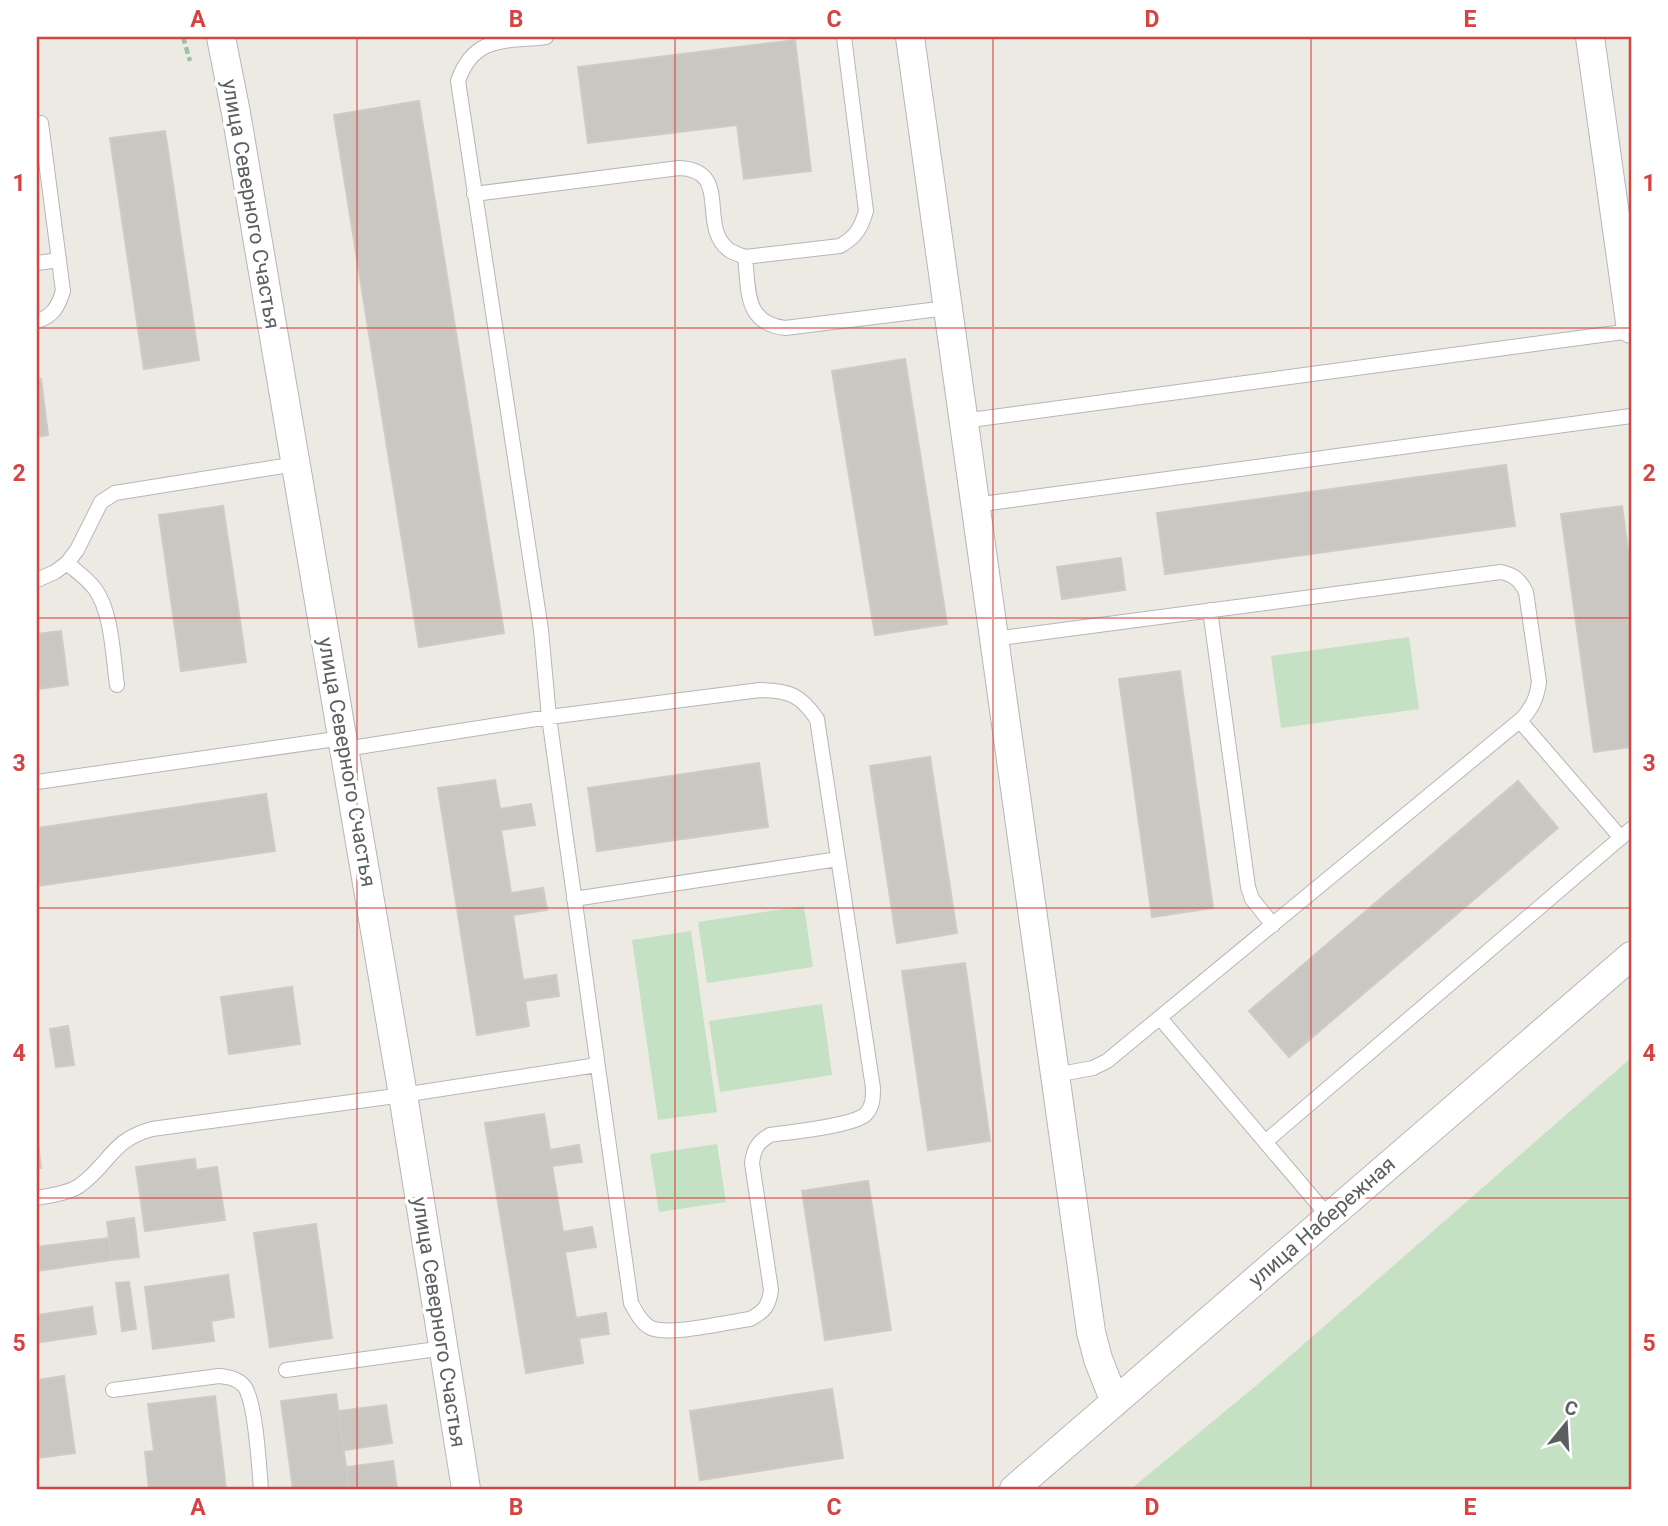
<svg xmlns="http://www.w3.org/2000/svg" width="1668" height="1526" viewBox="0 0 1668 1526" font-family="Roboto,sans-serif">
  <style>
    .green { fill: #c5e1c3 }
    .building { fill: #cac7c2; stroke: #d0cbc2; stroke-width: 2 }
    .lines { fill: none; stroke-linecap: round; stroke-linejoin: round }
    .lane-casing { stroke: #b4b6b9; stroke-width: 16 }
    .street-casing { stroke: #b4b6b9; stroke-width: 30 }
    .path { stroke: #9cc1a5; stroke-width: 4.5; stroke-dasharray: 7 3.5; stroke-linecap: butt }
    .lane { stroke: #fff; stroke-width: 14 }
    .street { stroke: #fff; stroke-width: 28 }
    .grid { fill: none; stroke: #d34442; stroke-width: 2; stroke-opacity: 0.55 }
    .labels { text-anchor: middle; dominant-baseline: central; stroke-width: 7; stroke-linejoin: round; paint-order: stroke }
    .street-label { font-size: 21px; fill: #5b5f62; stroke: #fff }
    .neatline { fill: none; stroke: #d34442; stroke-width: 2.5 }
    .grid-label { font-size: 23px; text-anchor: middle; font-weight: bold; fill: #d34442 }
  </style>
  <rect width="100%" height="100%" fill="#eceae3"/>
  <path class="green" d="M1409 637 1419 709 1281 728 1271 656Z
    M804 906 813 967 707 983 698 922Z
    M691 931 717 1112 658 1120 632 940Z
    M822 1004 832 1075 720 1092 709 1021Z
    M1631 1058V1489H1131L1258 1384Z
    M717 1144 726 1202 659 1212 650 1154Z"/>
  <path class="building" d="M795 40 811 171 744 179 737 125 588 143 578 67Z
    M419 101 504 633 419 647 334 115Z
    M165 131 199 360 144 369 110 138Z
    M905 359 947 624 875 635 832 371Z
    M37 379H41L48 435 37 437Z
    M1506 465 1515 526 1165 574 1157 513Z
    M223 506 246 662 181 671 159 515Z
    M1622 506 1631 573V747L1594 752 1561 514Z
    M1121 558 1125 590 1062 599 1057 567Z
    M61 631 68 685 37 689V634Z
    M1180 671 1213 908 1152 917 1119 679Z
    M930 757 957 933 897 943 870 766Z
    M759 763 768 827 597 851 588 788Z
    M495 780 500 809 531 804 535 825 501 830 511 893 543 888 547 910 513 915 523 980 556 975 559 996 525 1001 529 1026 477 1035 438 788Z
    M1518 781 1558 828 1289 1057 1249 1011Z
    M266 794 275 851 37 886V828Z
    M965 963 990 1141 928 1150 902 971Z
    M292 987 300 1044 229 1054 221 997Z
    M68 1026 74 1065 56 1067 50 1029Z
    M544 1114 550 1150 579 1145 582 1162 552 1166 563 1232 592 1227 596 1247 565 1252 576 1318 606 1313 609 1334 579 1338 583 1363 526 1373 485 1123Z
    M37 1136 41 1168H37Z
    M195 1159 196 1170 217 1167 225 1220 145 1231 136 1167Z
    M868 1181 891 1330 825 1340 802 1191Z
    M134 1218 139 1257 112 1260 107 1222Z
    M316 1224 332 1338 270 1347 254 1233Z
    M109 1238 112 1260 37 1271V1247Z
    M228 1275 234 1317 211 1321 214 1341 153 1349 145 1287Z
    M129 1282 136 1329 122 1331 116 1283Z
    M92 1307 96 1334 40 1342 37 1315Z
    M64 1376 75 1453 37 1458V1380Z
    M832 1389 843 1458 700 1480 690 1411Z
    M336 1394 349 1489H293L281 1401Z
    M215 1396 226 1489H149L145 1452 154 1451 148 1404Z
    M386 1405 392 1443 344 1450 338 1411Z
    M393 1461 397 1489H349L346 1467Z"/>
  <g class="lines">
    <defs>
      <path id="lane" d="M844 37 866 211C861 228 856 237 840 246L745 257C749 290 744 323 785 328L947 308
        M474 194 679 168C733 170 697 226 729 250 734 253 740 255 745 257
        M37 263 59 260
        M37 321C53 316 58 307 63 291L41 123
        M963 421 1631 331
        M975 505 1631 416
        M67 563C76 571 88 579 95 589 112 612 113 657 117 685
        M37 580 55 572 67 563 77 550 101 502 115 493 296 464
        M1210 610 1248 887 1252 899 1273 925
        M993 639 1501 572C1514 575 1520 580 1526 592L1539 682C1537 697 1533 706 1523 718L1107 1061 1093 1068 1055 1075
        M760 690C789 691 800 694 817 719L873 1088C873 1098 873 1106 866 1114 854 1126 790 1132 770 1135 758 1142 754 1148 752 1163L771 1290C769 1306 764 1312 750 1319 727 1322 671 1336 651 1328 641 1323 636 1312 631 1303L549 717Z
        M1520 721 1621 838
        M345 749 549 717 541 630 458 81C474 35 505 42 546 37
        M37 782 343 738
        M574 899 838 859
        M1160 1018 1329 1217
        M1265 1142 1631 829
        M37 1198C51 1195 67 1194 79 1186 110 1164 111 1140 152 1129L403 1095 597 1065
        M286 1370 444 1348
        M113 1390 219 1376C228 1377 237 1378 244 1386 256 1401 259 1468 261 1489"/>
      <path id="street" d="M221 37 236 113 403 1095 466 1489
        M910 37 1091 1332 1098 1359 1115 1402
        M1590 37 1631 329
        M1014 1489 1631 956"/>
    </defs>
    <use href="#lane" class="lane-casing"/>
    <use href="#street" class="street-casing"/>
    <path class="path" d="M183 37 190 61"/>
    <use href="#lane" class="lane"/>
    <use href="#street" class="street"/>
  </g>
  <path class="grid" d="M357 37V1489M675 37V1489M993 37V1489M1311 37V1489M37 328H1631M37 618H1631M37 908H1631M37 1198H1631"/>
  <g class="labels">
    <g class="street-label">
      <text transform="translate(251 204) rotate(80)">улица Северного Счастья</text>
      <text transform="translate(347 762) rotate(80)">улица Северного Счастья</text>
      <text transform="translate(1322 1222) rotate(-41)">улица Набережная</text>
      <text transform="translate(439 1322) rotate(81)">улица Северного Счастья</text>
    </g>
  </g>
  <rect width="1668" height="1526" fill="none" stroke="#ffffff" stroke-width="77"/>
  <g transform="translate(1566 1424) rotate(18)" stroke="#ffffff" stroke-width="5" paint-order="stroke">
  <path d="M0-5L12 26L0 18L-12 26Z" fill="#5b5f62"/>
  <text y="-10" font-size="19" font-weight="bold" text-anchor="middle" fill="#5b5f62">С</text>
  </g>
  <rect x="38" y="38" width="1592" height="1450" class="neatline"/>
  <g class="grid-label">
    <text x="198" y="27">A</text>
    <text x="516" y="27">B</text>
    <text x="834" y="27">C</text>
    <text x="1152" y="27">D</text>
    <text x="1470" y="27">E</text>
    <text x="19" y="191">1</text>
    <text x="1649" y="191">1</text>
    <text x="19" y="481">2</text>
    <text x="1649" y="481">2</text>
    <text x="19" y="771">3</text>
    <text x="1649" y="771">3</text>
    <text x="19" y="1061">4</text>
    <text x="1649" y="1061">4</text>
    <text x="19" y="1351">5</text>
    <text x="1649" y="1351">5</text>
    <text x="198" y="1515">A</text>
    <text x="516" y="1515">B</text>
    <text x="834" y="1515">C</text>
    <text x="1152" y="1515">D</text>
    <text x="1470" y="1515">E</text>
  </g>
</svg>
